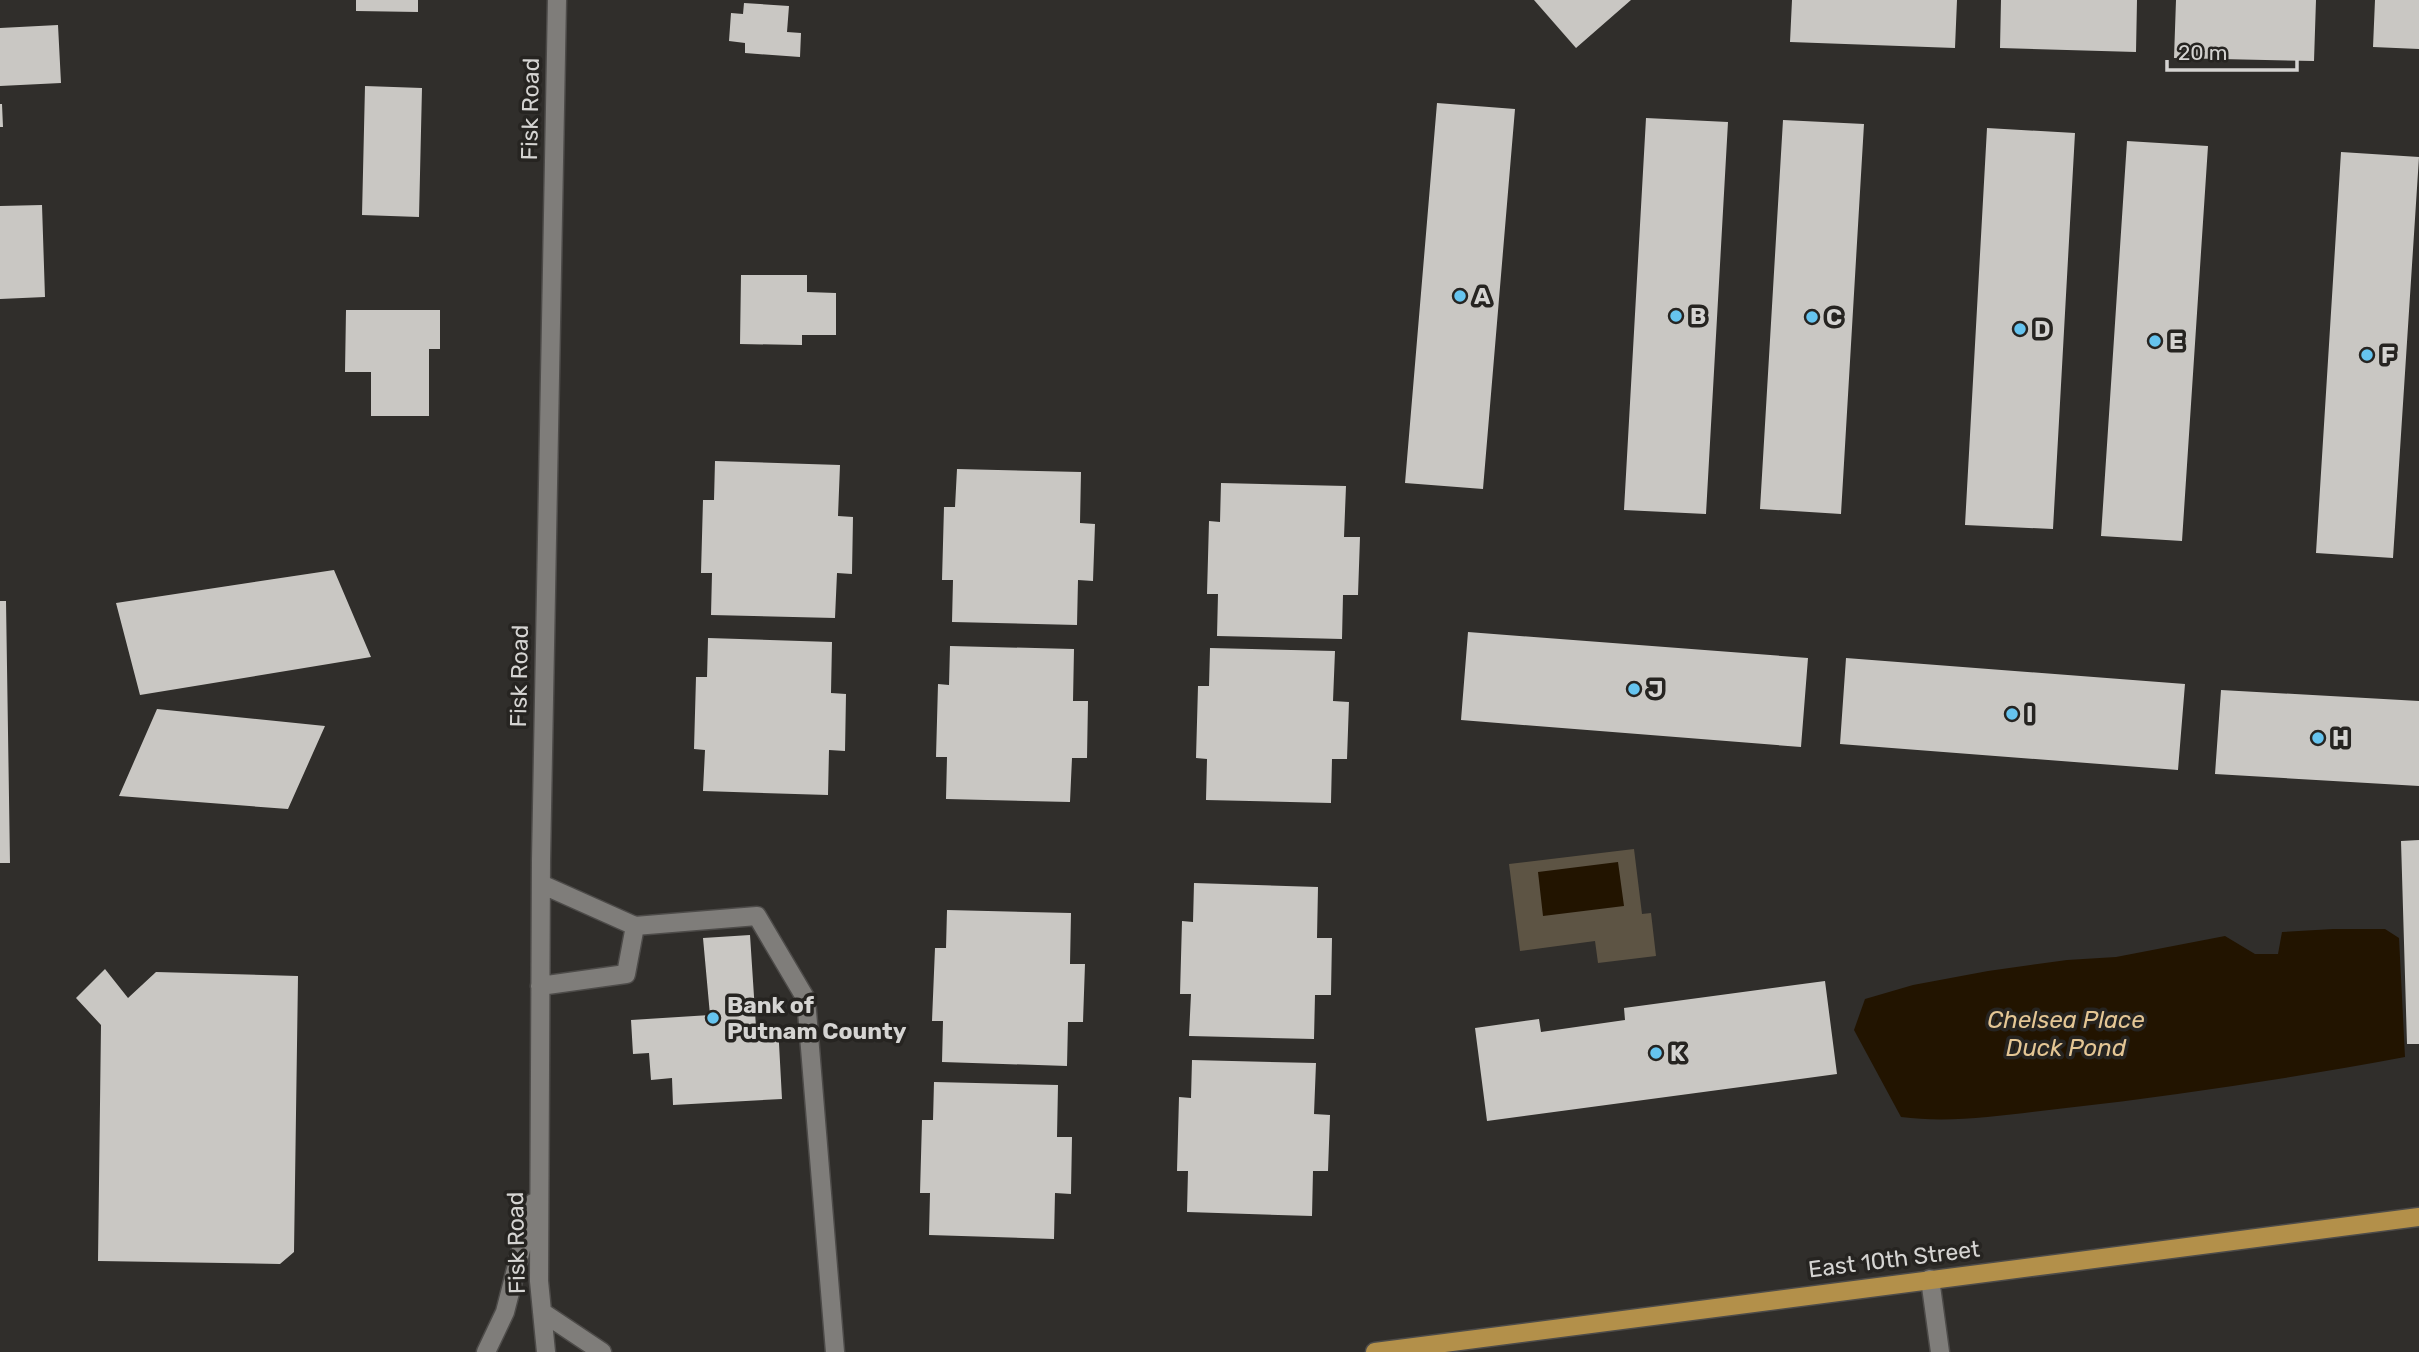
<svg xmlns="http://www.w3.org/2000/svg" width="2419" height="1352" viewBox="0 0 2419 1352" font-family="Rubik,sans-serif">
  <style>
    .green { fill: #5d5444 }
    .water { fill: #221400 }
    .building { fill: #c9c7c3 }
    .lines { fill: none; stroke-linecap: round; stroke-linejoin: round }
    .minor-casing { stroke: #4d4b49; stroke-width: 21 }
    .major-casing { stroke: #4d4b49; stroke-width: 21 }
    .minor { stroke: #7f7d7a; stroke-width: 18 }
    .major { stroke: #b3904a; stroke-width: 18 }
    .poi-dot { fill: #66c4ef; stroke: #262421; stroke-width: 2.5 }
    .labels { text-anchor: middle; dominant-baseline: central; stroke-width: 7; stroke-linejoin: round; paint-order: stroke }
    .street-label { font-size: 23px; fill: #d5d4d2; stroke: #262421 }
    .poi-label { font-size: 23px; font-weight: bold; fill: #d5d4d2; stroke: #262421; text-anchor: start }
    .water-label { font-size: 24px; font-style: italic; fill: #e4c694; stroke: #262421 }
  </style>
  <rect width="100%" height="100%" fill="#302e2b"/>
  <path class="green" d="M1634 849 1642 914 1651 913 1656 956 1598 963 1595 941 1520 951 1509 864Z"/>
  <path class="water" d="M1618 862 1624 906 1543 916 1538 872Z
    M2333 929H2385L2399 938 2405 1057C2293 1078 2180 1095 2066 1108 2012 1114 1955 1124 1901 1117L1854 1030 1865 999 1913 985 1988 971 2067 960 2116 957 2225 936 2255 954H2278L2282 932Z"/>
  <path class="building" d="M356 0H418V12L356 11Z
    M1534 0H1631L1576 48Z
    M1792 0H1957L1955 48 1790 42Z
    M2001 0H2137L2136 52 2000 48Z
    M2176 0H2316L2314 61 2174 58Z
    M2375 0H2419V49L2373 47Z
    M744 3 789 6 787 32 801 33 800 57 745 53V43L729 41 731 13 743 14Z
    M58 25 61 83 0 86V28Z
    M365 86 422 88 419 217 362 215Z
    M1437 103 1515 109 1483 489 1405 483Z
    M0 104H2L3 127H0Z
    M1646 118 1728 122 1706 514 1624 510Z
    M1783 120 1864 124 1841 514 1760 509Z
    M1987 128 2075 133 2053 529 1965 525Z
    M2127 141 2208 146 2182 541 2101 536Z
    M2341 152 2419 157 2393 558 2316 553Z
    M42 205 45 297 0 299V206Z
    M741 275H807V292L836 293V335H802V345L740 344Z
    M346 310H440V349H429V416H371V372H345Z
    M715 461 840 465 838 516 853 517 852 574 837 573 835 618 711 615 712 573H701L703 500H714Z
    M957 469 1081 472 1080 523 1095 524 1093 581 1078 580 1077 625 952 622 953 580H942L944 507H955Z
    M1221 483 1346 486 1344 537H1360L1358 595H1343L1342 639 1217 636 1218 594H1207L1209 521 1220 522Z
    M334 570 371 657 140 695 116 603Z
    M0 601H6L10 863H0Z
    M1468 632 1808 658 1801 747 1461 720Z
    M708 638 832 642 831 693 846 694 845 751 829 750 828 795 703 791 705 750 694 749 696 677H707Z
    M950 646 1074 649 1073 701H1088L1087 758H1072L1070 802 946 799 947 757H936L938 684 949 685Z
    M1210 648 1335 651 1333 701 1349 702 1347 759H1332L1331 803 1206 800 1207 759 1196 758 1198 686H1209Z
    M1846 658 2185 684 2178 770 1840 744Z
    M2221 690 2419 701V786L2215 774Z
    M157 709 325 726 288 809 119 796Z
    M2419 840V1044H2407L2401 841Z
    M1194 883 1318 887 1317 938H1332L1331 995H1315L1314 1039 1189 1036 1191 994H1180L1182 921 1193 922Z
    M947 910 1071 913 1070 964H1085L1083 1022H1068L1067 1066 942 1062 943 1021H932L935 948H946Z
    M750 935 756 1027 778 1025 782 1099 673 1105 672 1078 651 1080 649 1053 633 1054 631 1020 710 1015 703 938Z
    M105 969 128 998 156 972 298 976 294 1252 280 1264 98 1261 101 1025 76 998Z
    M1825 981 1837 1074 1487 1121 1475 1028 1539 1019 1541 1032 1625 1020 1624 1008Z
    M1192 1060 1316 1063 1314 1114 1330 1115 1328 1171H1313L1312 1216 1187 1212 1188 1171H1177L1179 1097 1191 1098Z
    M934 1082 1058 1085 1057 1137H1072L1071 1194 1055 1193 1054 1239 929 1235 930 1193H920L922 1120H933Z"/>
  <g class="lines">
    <defs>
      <path id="minor" d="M541 884 635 926 757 916 806 999 835 1352
        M540 986 626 974 635 926
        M1930 1279 1940 1352
        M542 1312 602 1352
        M486 1352 505 1312 533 1203
        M546 1352 539 1281 541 861 557 0"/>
      <path id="major" d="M1375 1352 2419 1217"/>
    </defs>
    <use href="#minor" class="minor-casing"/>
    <use href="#major" class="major-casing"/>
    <use href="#minor" class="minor"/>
    <use href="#major" class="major"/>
  </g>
  <g class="poi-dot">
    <circle cx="1460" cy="296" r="7"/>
    <circle cx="1676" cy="316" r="7"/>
    <circle cx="1812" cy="317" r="7"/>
    <circle cx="2020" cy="329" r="7"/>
    <circle cx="2155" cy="341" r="7"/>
    <circle cx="2367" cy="355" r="7"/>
    <circle cx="1634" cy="689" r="7"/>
    <circle cx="2012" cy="714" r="7"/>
    <circle cx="2318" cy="738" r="7"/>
    <circle cx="713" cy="1018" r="7"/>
    <circle cx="1656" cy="1053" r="7"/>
  </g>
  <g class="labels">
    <g class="street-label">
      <text transform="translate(530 109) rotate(-89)">Fisk Road</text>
      <text transform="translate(519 676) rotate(-89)">Fisk Road</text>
      <text transform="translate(516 1243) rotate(-91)">Fisk Road</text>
      <text transform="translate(1894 1259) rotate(-7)">East 10th Street</text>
    </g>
    <g class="poi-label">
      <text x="1474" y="296">A</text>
      <text x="1690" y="316">B</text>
      <text x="1826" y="317">C</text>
      <text x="2034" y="329">D</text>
      <text x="2169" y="341">E</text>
      <text x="2381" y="355">F</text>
      <text x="1648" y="689">J</text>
      <text x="2026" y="714">I</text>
      <text x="2332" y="738">H</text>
      <text x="727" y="1005">Bank of<tspan x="727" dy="26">Putnam County</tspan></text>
      <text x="1670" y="1053">K</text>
    </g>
    <g class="water-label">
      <text x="2066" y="1020">Chelsea Place<tspan x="2066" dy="28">Duck Pond</tspan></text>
    </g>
  </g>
  <path d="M2167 60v10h130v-10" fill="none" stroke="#d5d4d2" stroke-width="3.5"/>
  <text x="2178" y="60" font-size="21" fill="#d5d4d2" stroke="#262421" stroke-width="5" paint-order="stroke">20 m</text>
</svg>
